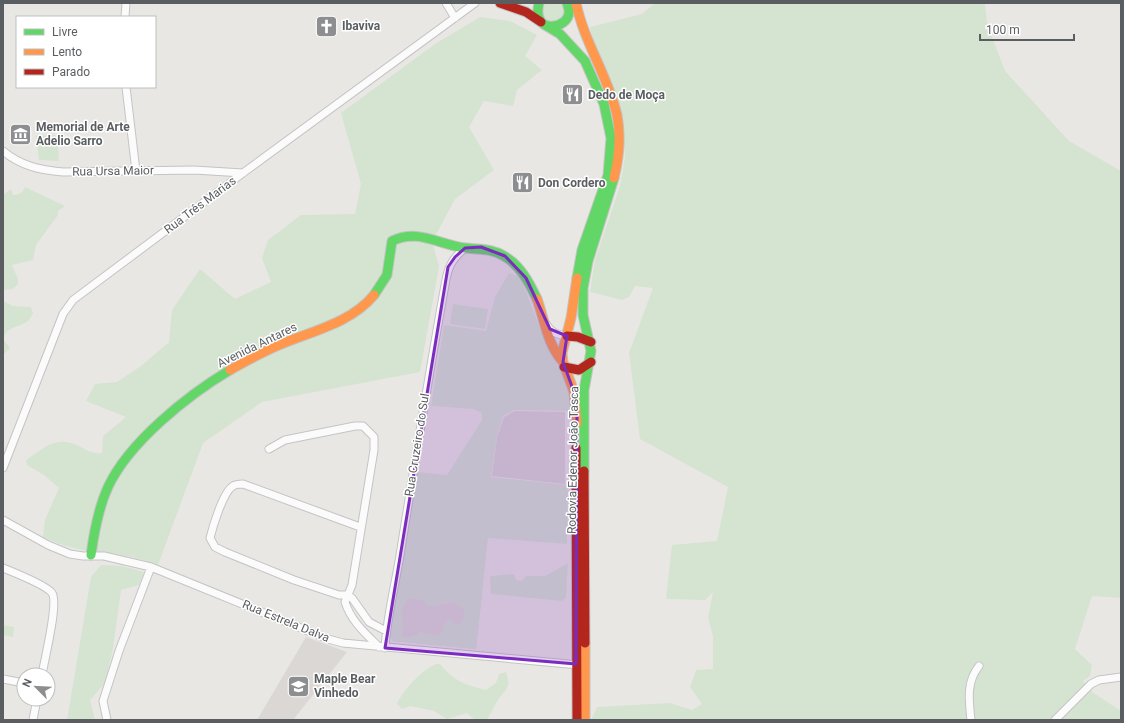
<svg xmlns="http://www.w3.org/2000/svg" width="1124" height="723" viewBox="0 0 1124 723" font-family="Roboto,sans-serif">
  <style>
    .industrial { fill: #d9d6d4 }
    .education { fill: #dbd7d4 }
    .green { fill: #d5e3d1; fill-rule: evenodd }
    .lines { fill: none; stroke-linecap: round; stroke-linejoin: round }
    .street-casing { stroke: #c3c4c4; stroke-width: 9 }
    .fast-casing { stroke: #c3c4c3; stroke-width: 11 }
    .slow-casing { stroke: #c3c4c3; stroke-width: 11 }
    .jam-casing { stroke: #c3c4c3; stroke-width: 11 }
    .street { stroke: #fcfbfb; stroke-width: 7 }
    .fast { stroke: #63d668; stroke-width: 9 }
    .slow { stroke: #ff974d; stroke-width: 9 }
    .jam { stroke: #b3261e; stroke-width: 9 }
    .marked { fill: #7b2cbf; fill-opacity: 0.2; stroke: #7b2cbf; stroke-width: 3; stroke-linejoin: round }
    .labels { text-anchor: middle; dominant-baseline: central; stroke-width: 3; stroke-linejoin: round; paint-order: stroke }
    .poi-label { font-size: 12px; font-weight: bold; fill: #5a5e61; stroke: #fff; text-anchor: start }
    .street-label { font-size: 12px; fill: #5a5e61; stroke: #fff }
  </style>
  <rect width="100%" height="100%" fill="#e9e7e4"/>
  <path class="industrial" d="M515 411 565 412V484L492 476 497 438 504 417Z"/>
  <path class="education" d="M398 588 482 593 476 649 392 641Z
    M306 637 347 652 293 720H257Z"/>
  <path class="green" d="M544 3H562L565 13 558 23 544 20 541 9Z
    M655 3H985L987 24 1005 71 1069 141 1121 171V598L1092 596 1075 649 1092 665 1090 676 1083 681 1092 692 1121 711V720H591L597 707 670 703 692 710 702 704 690 687 696 670 713 669V636L708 618 713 592 705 600 666 599 672 545 717 541 728 487 640 439 629 353 653 288 635 286 629 297 622 300 590 292 595 260 620 186 625 157 623 124 597 55 590 27 642 14Z
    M480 17 510 21 537 35 525 56 542 70 517 90 513 106 484 101 469 127 494 170 455 199 432 242 439 266 420 372 262 402 203 443 158 565C146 561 134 557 121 555 90 551 74 551 43 537L45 520 59 488 44 475 27 465 26 460C45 447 56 435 79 446 87 450 92 454 102 453L103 436 126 417 86 401 95 384 117 382 141 366 169 342 172 310 200 269 235 299 271 282 262 258 268 240 301 215 355 214 361 184 341 113 435 44Z
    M55 135 57 138 59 161 39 160 36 136Z
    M25 187 65 206 58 211V215L36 245 33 260 12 265 18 279V284L13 289 3 290V195L11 189 13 195C18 195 23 193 25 187Z
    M509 273 520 277C530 301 538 325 549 348 558 368 573 389 570 411L514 410 503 416 497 437 491 477 568 485 567 544 488 538 476 649 392 641 389 633 399 584 417 472 447 475 482 420V413L473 409 431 406 444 325 486 331 495 297ZM410 598 423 601 429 607 454 602 464 610 463 621 456 626 450 618 443 625 442 632 436 635 420 632 412 637H402C402 633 404 628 403 624 401 611 401 607 410 598Z
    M3 301 13 306 31 307 33 313C32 315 30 319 28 321 18 328 7 326 3 339L10 348 3 355Z
    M453 304 488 309 485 329 450 324Z
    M568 563 566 598 562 601 491 594 490 576 514 574 516 580 522 581 526 576H545Z
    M101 565 122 566 144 572 139 585 121 590 113 648 105 683 90 700 95 720H67L91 577Z
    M3 625 14 627 13 637 3 635Z
    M436 664H440C455 682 464 684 486 690L496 683 499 674 506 672C512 689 506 688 498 700 494 706 491 713 487 720H475L467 713 447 719 434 711 410 706 402 709 397 704C402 691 423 669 436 664Z"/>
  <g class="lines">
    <defs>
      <path id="street" d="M446 3 455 18
        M125 17 126 3
        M126 87 136 171
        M3 151C21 166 40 170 63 172L194 170 243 173
        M546 324C551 332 557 335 567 336
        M269 449 285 440 355 426H363L374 437V450L352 585 345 602C351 621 365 633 379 647
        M3 468 63 314 73 300 243 173 475 3
        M3 520 48 545 70 554 83 556H104L151 567 328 639 343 643 579 665
        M360 527 243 484C240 484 236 484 233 486 223 492 213 526 210 538L215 547 225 552 294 580 339 595H347L352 598 369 622 386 631
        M3 568C13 572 47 586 52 593 59 603 44 661 42 675
        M385 648C387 615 396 582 401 549 415 461 429 373 445 285 448 267 451 260 465 248
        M3 679 24 683
        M33 720 37 699
        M107 720 103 701 119 651 151 567
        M971 720C969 701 966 682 979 666
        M1055 720 1091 684 1099 680 1121 677"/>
      <path id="fast" d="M539 3C531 36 569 29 569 12 569 9 568 6 567 3
        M545 25 560 34 585 61 604 104 611 138 608 175 582 250 577 278
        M374 295 387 275 392 241C418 228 439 245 466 248 480 250 491 248 504 256 520 265 529 282 537 299
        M584 471V390L591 351 583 315V288L588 261 614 178
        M91 555C94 532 98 509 108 487 129 442 188 395 230 370"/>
      <path id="slow" d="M576 3C584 42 608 76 617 115 621 136 619 158 614 178
        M537 299C545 321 547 344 563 362
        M230 370C246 361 262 352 279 345 312 331 351 323 374 295
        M577 423 574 392 563 362 562 353 571 318 577 278
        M585 643V720"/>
      <path id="jam" d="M500 3 526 12 541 22
        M567 336 578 337 591 342
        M564 367 579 370 591 362
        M576 448 577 720
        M584 471 585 643"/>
    </defs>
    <use href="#street" class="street-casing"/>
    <use href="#fast" class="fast-casing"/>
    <use href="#slow" class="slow-casing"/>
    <use href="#jam" class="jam-casing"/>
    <use href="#street" class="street"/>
    <use href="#fast" class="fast"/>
    <use href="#slow" class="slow"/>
    <use href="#jam" class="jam"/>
  </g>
  <path class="marked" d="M481 247 505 256 526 278 550 329 567 336 563 362 574 392 577 414 576 664 385 648 448 267 455 257 465 248Z"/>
  <defs>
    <symbol id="church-square" viewBox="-11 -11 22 22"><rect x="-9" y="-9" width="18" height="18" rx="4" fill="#8c8e8f" stroke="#fff"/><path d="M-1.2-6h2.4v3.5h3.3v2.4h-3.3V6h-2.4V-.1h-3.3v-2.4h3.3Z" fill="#fff"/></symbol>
    <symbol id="restaurant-square" viewBox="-11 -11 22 22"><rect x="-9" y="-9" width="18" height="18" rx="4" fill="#8c8e8f" stroke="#fff"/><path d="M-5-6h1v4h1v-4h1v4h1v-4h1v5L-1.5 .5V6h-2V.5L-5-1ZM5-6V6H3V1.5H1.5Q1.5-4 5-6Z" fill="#fff"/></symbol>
    <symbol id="museum-square" viewBox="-11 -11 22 22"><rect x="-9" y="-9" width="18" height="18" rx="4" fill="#8c8e8f" stroke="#fff"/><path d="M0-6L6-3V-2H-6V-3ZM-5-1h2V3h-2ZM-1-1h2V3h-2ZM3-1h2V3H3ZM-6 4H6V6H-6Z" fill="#fff"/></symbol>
    <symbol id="school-square" viewBox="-11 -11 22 22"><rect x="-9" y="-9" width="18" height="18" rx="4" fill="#8c8e8f" stroke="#fff"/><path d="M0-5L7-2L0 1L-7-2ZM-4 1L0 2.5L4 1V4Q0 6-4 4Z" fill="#fff"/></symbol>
  </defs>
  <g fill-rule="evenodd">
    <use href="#church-square" x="314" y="14" width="25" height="25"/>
    <use href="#restaurant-square" x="560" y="82" width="25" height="25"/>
    <use href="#museum-square" x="8" y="122" width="25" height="25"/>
    <use href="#restaurant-square" x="510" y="170" width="25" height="25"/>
    <use href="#school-square" x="286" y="674" width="25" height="25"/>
  </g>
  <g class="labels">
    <g class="poi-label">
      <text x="342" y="26">Ibaviva</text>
      <text x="588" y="95">Dedo de Moça</text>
      <text x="36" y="127">Memorial de Arte<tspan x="36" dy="14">Adelio Sarro</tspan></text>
      <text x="538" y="183">Don Cordero</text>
      <text x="314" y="679">Maple Bear<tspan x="314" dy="14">Vinhedo</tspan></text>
    </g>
    <g class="street-label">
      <text transform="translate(113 171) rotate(-1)">Rua Ursa Maior</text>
      <text transform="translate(200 205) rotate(-37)">Rua Três Marias</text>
      <text transform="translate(257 345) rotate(-26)">Avenida Antares</text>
      <text transform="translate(417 445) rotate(-81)">Rua Cruzeiro do Sul</text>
      <text transform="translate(573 460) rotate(-89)">Rodovia Edenor João Tasca</text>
      <text transform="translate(286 621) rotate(22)">Rua Estrela Dalva</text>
    </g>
  </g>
  <rect width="1124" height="723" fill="none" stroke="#5a5e61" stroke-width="8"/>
  <rect x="16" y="16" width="140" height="72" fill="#ffffff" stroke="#bdbfc0"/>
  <rect x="24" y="29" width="20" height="6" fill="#63d668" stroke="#bdbfc0"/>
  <text x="52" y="36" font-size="12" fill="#5a5e61">Livre</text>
  <rect x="24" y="49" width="20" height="6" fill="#ff974d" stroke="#bdbfc0"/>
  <text x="52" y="56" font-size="12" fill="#5a5e61">Lento</text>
  <rect x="24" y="69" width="20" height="6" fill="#b3261e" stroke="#bdbfc0"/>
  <text x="52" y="76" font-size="12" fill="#5a5e61">Parado</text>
  <g transform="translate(36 687) rotate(294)"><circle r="19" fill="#ffffff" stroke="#bdbfc0"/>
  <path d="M0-3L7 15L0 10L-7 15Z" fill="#8c8e8f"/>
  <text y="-6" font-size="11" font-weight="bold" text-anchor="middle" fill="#5a5e61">N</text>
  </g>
  <path d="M980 34v6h94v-6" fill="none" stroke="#5a5e61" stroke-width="2"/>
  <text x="986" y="34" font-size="12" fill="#5a5e61" stroke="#ffffff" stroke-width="3" paint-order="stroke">100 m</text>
</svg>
